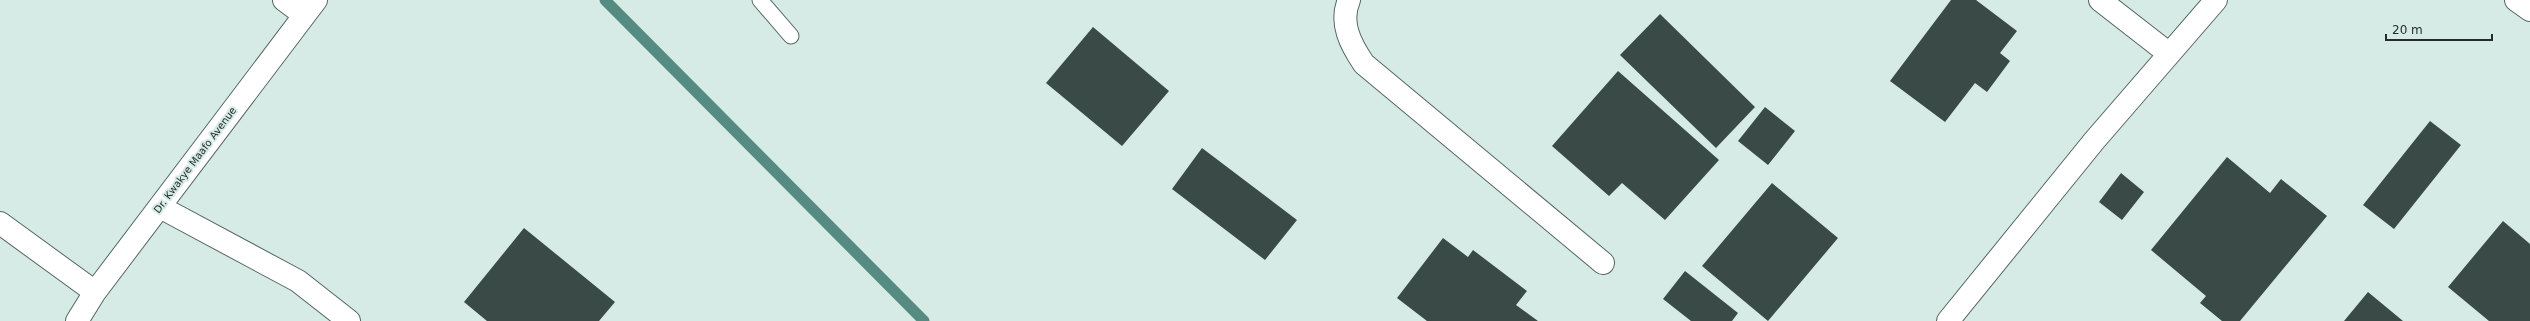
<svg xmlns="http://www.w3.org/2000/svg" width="2530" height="321" viewBox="0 0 2530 321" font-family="'DejaVu Sans',sans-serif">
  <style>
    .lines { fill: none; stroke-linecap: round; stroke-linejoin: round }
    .stream { stroke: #558b80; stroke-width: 11 }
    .building { fill: #3a4b47 }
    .lane-casing { stroke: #556662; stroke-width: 17 }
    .street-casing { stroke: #556662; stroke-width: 24 }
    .lane { stroke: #fff; stroke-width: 15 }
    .street { stroke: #fff; stroke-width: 22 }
    .labels { text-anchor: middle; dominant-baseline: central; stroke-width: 4; stroke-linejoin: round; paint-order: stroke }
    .street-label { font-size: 10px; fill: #252d2b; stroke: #d7ebe6 }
  </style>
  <rect width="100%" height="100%" fill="#d7ebe6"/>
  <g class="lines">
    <path class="stream" d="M605 0 924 321"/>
  </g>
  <path class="building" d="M1951 0H1976L2017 31 2000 53 2010 61 1987 92 1975 83 1945 122 1890 81Z
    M1660 14 1755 107 1716 148 1620 55Z
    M1093 27 1169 91 1122 146 1046 83Z
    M1618 71 1719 160 1665 220 1622 183 1609 196 1552 146Z
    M1765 107 1795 131 1768 165 1738 141Z
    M2430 121 2461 145 2394 229 2363 205Z
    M1202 148 1297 220 1265 260 1172 189Z
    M2227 157 2270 193 2281 179 2327 216 2240 321H2222L2200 303 2206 296 2151 250Z
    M2121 173 2144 192 2122 220 2099 202Z
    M1772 183 1838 238 1768 321 1702 266Z
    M2503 221 2530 244V321H2489L2448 287Z
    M524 228 615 302 599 321H487L464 302Z
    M1443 238 1468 257 1473 250 1527 291 1516 305 1538 321H1427L1397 298Z
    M1685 271 1738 313 1732 321H1691L1663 299Z
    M2368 292 2403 321H2344Z"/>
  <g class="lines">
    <defs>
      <path id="lane" d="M760 0 791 36"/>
      <path id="street" d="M284 0 304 15
        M1349 0C1339 23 1351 45 1364 64L1603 263
        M2100 0 2168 53
        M2516 0 2530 10
        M160 207 298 281 349 321
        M0 223 95 292
        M77 321 95 292 316 0
        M1948 321 2094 141 2216 0"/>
    </defs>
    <use href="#lane" class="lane-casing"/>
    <use href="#street" class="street-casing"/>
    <use href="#lane" class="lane"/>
    <use href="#street" class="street"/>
  </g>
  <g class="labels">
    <g class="street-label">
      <text transform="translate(195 160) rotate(-53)">Dr. Kwakye Maafo Avenue</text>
    </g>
  </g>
  <path d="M2386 34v6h106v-6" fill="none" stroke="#252d2b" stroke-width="2"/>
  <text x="2392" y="34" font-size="12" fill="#252d2b" stroke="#d7ebe6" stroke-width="3" paint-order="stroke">20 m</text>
</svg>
